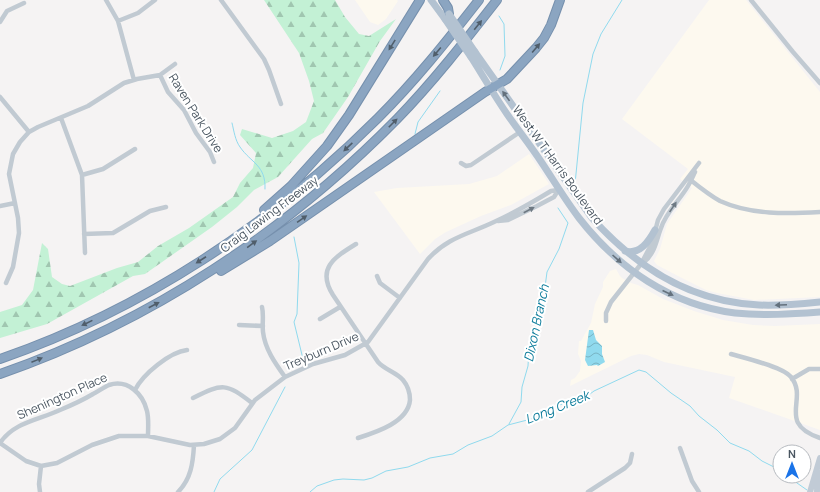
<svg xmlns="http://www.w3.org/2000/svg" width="820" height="492" viewBox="0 0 820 492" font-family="Manrope,sans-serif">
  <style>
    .commercial { fill: #fdf9ef }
    .forest { fill: url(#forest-firs) }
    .water { fill: url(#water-waves) }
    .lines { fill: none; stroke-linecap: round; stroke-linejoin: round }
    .stream { stroke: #90daee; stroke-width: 1 }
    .motorway-casing { stroke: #7690ad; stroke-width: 10 }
    .minor { stroke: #c1cad2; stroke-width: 4.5 }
    .secondary { stroke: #c1cbd6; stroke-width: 6 }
    .primary { stroke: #b3c2d1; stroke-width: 7 }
    .motorway { stroke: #8ba5c1; stroke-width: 8 }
    .primary-bridge { stroke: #b3c2d1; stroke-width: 7 }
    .oneway { fill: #505e6b }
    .oneway2 { fill: #64717d }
    .oneway3 { fill: #6e7983 }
    .labels { text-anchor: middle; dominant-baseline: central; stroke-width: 4; stroke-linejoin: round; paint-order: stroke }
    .street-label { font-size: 12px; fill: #4a5661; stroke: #fff }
    .water-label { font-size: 13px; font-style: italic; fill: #0c7c9b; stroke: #fff }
  </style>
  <defs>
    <pattern id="forest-firs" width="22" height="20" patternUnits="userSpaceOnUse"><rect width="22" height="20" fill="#c3f1d5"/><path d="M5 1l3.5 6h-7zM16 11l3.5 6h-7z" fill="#a0c6b0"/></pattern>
    <pattern id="water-waves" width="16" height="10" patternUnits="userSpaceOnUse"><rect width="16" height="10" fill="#90daee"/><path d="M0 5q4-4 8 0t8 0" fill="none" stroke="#78b4c4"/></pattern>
  </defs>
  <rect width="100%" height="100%" fill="#f5f3f3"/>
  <path class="commercial" d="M355 0H397L398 1 386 19 378 25 370 22Z
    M709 0H746L820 92V297L754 300 717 293 706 290 680 277 657 265 654 261 660 249 667 224 692 188 680 179 688 169 622 119Z
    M529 154 549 184 511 205 481 216 446 232 435 239 420 254 374 192 397 188 469 184 497 176Z
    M616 269 620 276 622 278 631 283 638 285 663 299 694 311 723 320 753 325 775 326 820 324V430L729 398 735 377 664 362 647 355 639 354 631 356 570 386 571 380 575 378 580 371 581 361 578 354 579 341H581L591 323 595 304 603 287V282L610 271Z"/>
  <path class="forest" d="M264 0H335L345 17 359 34 369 36 396 19 380 41 348 97 323 133 312 139 278 177 254 190 237 207 212 227 145 274 133 276 47 324 0 338V312L22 305 33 290 42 243 48 249 52 277 62 284 70 286 117 268 138 262 158 246 189 228 233 197 240 183 253 168 256 153 240 135 242 129 272 138 293 131 306 122 314 101 309 81 299 53Z"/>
  <path class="water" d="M589 330H593L596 340 602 346V354L605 362 598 366 597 365 588 366 585 360Z"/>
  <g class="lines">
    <path class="stream" d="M499 16 504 24 505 56 500 70
      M232 123C234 131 235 140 240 147 251 163 266 165 265 189
      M415 134 418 122 440 91
      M575 184 583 103 593 54 601 34 622 0
      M294 237 299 263 297 314 294 322 303 359
      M509 424 521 402 522 387 528 366 529 348 535 329 537 309 545 287 547 272 559 249 568 223 558 208
      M787 476 807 490
      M214 492 220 479 252 450 285 387
      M310 492 317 486 334 480 343 479 364 480 372 478 386 471 408 467 430 458 453 454 468 445 492 436 508 425 535 418 551 408 568 402 586 397 594 391 639 370 646 372 671 393 690 406 699 416 717 430 730 443 749 451 762 461 780 470"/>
    <defs>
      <path id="motorway" d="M443 0 448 8 449 14
        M264 210 291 186 327 146 349 115 420 0
        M221 271 270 241 485 92 507 79 536 48 544 38 551 25 560 0
        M0 359C142 310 272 224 378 118 415 81 447 41 479 0
        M0 374C150 322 286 232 397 119 433 82 465 41 497 0"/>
    </defs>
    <use href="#motorway" class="motorway-casing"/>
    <path class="minor" d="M106 0 118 21 134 80
      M221 0 264 59 269 70 281 104
      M751 0 793 52 820 83
      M118 21 138 13 155 0
      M0 22 7 11 24 3
      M160 75 168 92 184 110 196 133 210 152 214 162
      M0 97 29 132
      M61 118 82 175 85 253
      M461 163 466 166 471 165 520 132
      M82 175 103 169 135 149
      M688 178C698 186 709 195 720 201 751 215 787 214 820 212
      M0 206 15 203
      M498 221 508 220 537 206 554 197 559 189
      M84 234 113 233 150 211 166 207
      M356 244C335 257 316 268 333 295L378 362C385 370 396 372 403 380 408 386 410 392 410 400 408 422 377 432 358 438
      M643 263C655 254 656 241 661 228 666 212 680 200 688 186 691 181 693 176 695 172
      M377 276 380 283 400 298
      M6 283 13 267 19 233 18 218 9 174 13 154 20 142 29 132 38 127 88 106 124 83 137 79 160 75 175 64
      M262 307C264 315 262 323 263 332 265 349 275 363 285 377
      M320 319 340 307
      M606 321V313L611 302 641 264 652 243 658 220 664 209 699 163
      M239 325 263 326
      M731 354C745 358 783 367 791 377 809 399 776 423 820 438
      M792 379 809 369H820
      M135 390C143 374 170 352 187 350
      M193 398C223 383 226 383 252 403
      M0 443 26 461 41 466 57 463 92 445 119 436H148L190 445 204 444 220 439 235 428 255 400 285 377 313 364 345 355 368 342 428 259C448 237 469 234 494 222 514 213 533 202 551 191L558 190
      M0 443C14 422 39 420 60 410 72 405 83 400 93 394 99 391 104 387 109 385 128 379 143 394 147 411 149 419 148 428 148 436
      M680 448 692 481 699 492
      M40 492 39 484 41 466
      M178 492C191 479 193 463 194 445
      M588 492 625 468 630 463 632 454"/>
    <path class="secondary" d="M817 491 818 472
      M810 492 820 458"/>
    <path class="primary" d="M431 0 445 19
      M475 52 592 218C636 267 691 302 759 305 779 306 800 304 820 302
      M471 57C483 76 494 95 507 114 518 130 531 146 542 163 554 181 566 201 579 218 618 268 671 305 735 313 764 316 792 314 820 312
      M625 251C640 255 649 241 655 230"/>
    <use href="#motorway" class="motorway"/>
    <path class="primary-bridge" d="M449 14 475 52
      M445 19 471 57"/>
  </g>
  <defs><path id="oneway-solid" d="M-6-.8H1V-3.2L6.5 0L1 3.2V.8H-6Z"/></defs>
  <g class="oneway">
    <use href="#oneway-solid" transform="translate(478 25) rotate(-51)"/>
    <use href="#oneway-solid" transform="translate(392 45) rotate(122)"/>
    <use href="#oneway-solid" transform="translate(536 48) rotate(-50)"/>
    <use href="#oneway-solid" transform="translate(437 52) rotate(130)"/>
    <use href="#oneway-solid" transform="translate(393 123) rotate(-45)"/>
    <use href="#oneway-solid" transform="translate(348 147) rotate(137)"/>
    <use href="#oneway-solid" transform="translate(302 219) rotate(-35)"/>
    <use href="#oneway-solid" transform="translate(252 244) rotate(-36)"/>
    <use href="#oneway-solid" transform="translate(201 260) rotate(147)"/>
    <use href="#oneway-solid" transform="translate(154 305) rotate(-28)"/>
    <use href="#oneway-solid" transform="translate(87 323) rotate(154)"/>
    <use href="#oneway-solid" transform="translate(37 360) rotate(-22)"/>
  </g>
  <g class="oneway2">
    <use href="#oneway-solid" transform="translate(506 96) rotate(-126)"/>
    <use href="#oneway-solid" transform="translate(617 259) rotate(42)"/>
    <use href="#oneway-solid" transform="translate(668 293) rotate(25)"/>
    <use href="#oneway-solid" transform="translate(781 305) rotate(177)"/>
  </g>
  <g class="oneway3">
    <use href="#oneway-solid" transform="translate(673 207) rotate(-56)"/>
    <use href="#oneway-solid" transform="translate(529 210) rotate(-28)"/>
  </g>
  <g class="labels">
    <g class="street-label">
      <text transform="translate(196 113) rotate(58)">Raven Park Drive</text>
      <text transform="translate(558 165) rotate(54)">West W T Harris Boulevard</text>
      <text transform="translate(269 214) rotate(-37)">Craig Lawing Freeway</text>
      <text transform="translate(321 351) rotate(-23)">Treyburn Drive</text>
      <text transform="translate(62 396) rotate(-24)">Shenington Place</text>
    </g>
    <g class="water-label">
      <text transform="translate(536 323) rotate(-78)">Dixon Branch</text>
      <text transform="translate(557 407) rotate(-22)">Long Creek</text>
    </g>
  </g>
  <g transform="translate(792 464)"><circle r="19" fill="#ffffff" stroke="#b7bbc0"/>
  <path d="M0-3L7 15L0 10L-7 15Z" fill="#1a73e8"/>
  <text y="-6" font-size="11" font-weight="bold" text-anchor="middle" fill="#4a5661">N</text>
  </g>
</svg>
